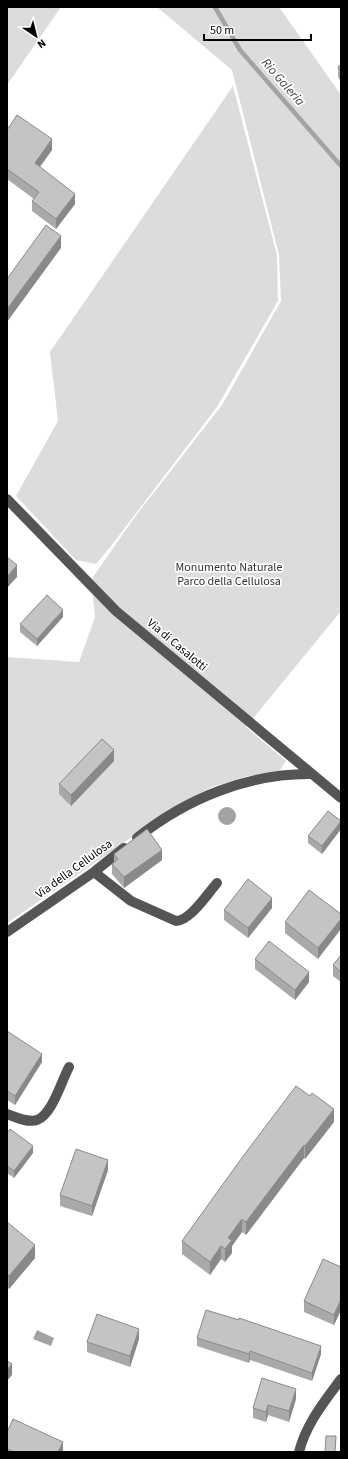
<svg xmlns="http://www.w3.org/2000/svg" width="348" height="1459" viewBox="0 0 348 1459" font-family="'Source Sans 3',sans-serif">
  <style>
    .green { fill: #dcdcdc }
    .water { fill: #a3a3a3 }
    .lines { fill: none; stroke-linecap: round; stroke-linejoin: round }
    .stream { stroke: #a3a3a3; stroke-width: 4.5 }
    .minor { stroke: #555; stroke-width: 10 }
    .wall { fill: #a9a9a9 }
    .shaded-wall { fill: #898989 }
    .building { fill: #c4c4c4; stroke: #898989 }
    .labels { text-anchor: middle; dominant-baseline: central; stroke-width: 3.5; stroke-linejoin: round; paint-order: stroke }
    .park-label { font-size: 12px; fill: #333; stroke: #fff }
    .street-label { font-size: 12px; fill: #000; stroke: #fff }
    .water-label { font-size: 13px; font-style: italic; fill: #444; stroke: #fff }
  </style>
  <rect width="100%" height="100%" fill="#fff"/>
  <path class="green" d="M7 7H61L7 85Z
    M157 7H279L341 95V611L246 727 286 761 280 770 272 774 248 776 212 787 183 802 7 923V657L79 662 95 617 91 580 134 518 222 405 281 301 279 255 232 70Z
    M233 86 277 255 278 301 217 407 111 546 96 564 76 560 16 496 58 421 50 352Z"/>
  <path class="water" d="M218 816a9 9 0 1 1 18 0a9 9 0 1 1-18 0Z
    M37 1330 54 1338 51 1346 33 1339Z"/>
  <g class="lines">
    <path class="stream" d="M215 7 240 50 341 166"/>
    <path class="minor" d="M7 499 116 611 341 798
      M137 838C186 799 248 773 312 774
      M94 872 131 901 176 921C190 921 208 893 217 883
      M7 932 94 872 124 848
      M7 1114C15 1117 28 1123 37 1120 52 1115 62 1080 69 1067
      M299 1452C306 1424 324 1402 341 1379"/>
  </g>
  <path class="wall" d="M341 64V82L338 77V67Z
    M7 130 52 150 40 167 75 204 56 229 32 211V201L34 199 7 179Z
    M63 617 37 646 20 632V624Z
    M114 761 71 806 59 794V784Z
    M341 829 322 854 308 843V836Z
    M114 854 162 860 124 888 112 874V864L114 862Z
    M272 908 248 938 224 920V910Z
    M341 914 318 959 285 933V922Z
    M341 955V982L333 976V965Z
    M255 959 309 982 295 1000 255 969Z
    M7 1032 42 1062 15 1105 7 1100Z
    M334 1122 305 1159 304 1158 246 1235 242 1232 232 1246V1253L225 1262 221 1259 210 1275 182 1254V1241Z
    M7 1133 33 1153 14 1178 7 1173Z
    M108 1170 92 1216 60 1206V1195Z
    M7 1222 35 1258 9 1289 7 1287Z
    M341 1267V1310L334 1325 304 1312V1301Z
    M197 1338 321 1354 312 1381 250 1360 249 1363 197 1346Z
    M139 1339 130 1367 87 1352V1342Z
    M296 1399 289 1422 268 1415 266 1422 253 1418V1408Z
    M7 1432 63 1452H7Z"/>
  <path class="shaded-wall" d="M52 139V150L35 173V163Z
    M75 194V204L56 229V219Z
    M61 236V248L7 322V309Z
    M17 565V577L7 588V577Z
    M63 610V617L37 646V639Z
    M114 750V761L71 806V795Z
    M341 821V829L322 854V846Z
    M162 850V860L124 888V877Z
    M272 898V908L248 938V928Z
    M341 919V929L318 959V948Z
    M309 972V982L295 1000V990Z
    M42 1054V1062L15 1105V1096Z
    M334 1109V1122L305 1159V1146Z
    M304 1145V1158L246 1235V1222Z
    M33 1146V1153L14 1178V1171Z
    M108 1160V1170L92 1216V1206Z
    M242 1219V1232L232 1246V1253L225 1262V1249L228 1238Z
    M35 1245V1258L9 1289V1276Z
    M221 1246V1259L210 1275V1262Z
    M341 1299V1310L334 1325V1315Z
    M139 1329V1339L130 1367V1356Z
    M321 1346V1354L312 1381V1373Z
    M250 1351V1360L249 1363V1354Z
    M12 1364V1375L7 1381V1370Z
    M296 1389V1399L289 1422V1411Z
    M268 1405V1415L266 1422V1412Z
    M63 1442V1452H58Z"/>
  <path class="building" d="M341 64V71L338 67Z
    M17 115 52 139 35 163 75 194 56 219 32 201 39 192 7 169V130Z
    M46 225 61 236 7 309V279Z
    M7 557 17 565 7 577Z
    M47 595 63 610 37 639 20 624Z
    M102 739 114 750 71 795 59 784Z
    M328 811 341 821 322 846 308 836Z
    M147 829 162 850 124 877 112 864 118 859 114 854Z
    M248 879 272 898 248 928 224 910Z
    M309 890 341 914V919L318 948 285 922Z
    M269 941 309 972 295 990 255 959Z
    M341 955V972L333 965Z
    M7 1031 42 1054 15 1096 7 1091Z
    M296 1086 310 1096 312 1093 334 1109 305 1146 304 1145 246 1222 242 1219 228 1238 232 1240 225 1249 221 1246 210 1262 182 1241 244 1155Z
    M10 1129 33 1146 14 1171 7 1166V1133Z
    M76 1149 108 1160 92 1206 60 1195Z
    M7 1222 35 1245 9 1276 7 1274Z
    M323 1259 341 1267V1299L334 1315 304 1301Z
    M206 1310 239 1320V1318L321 1346 312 1373 250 1351 249 1354 197 1338Z
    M97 1314 139 1329 130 1356 87 1342Z
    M7 1361 12 1364 7 1370Z
    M262 1378 296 1389 289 1411 268 1405 266 1412 253 1408Z
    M13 1419 63 1442 58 1452H14L7 1449V1432Z
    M326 1436H336L335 1452H325Z"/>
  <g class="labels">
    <g class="park-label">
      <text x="229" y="567">Monumento Naturale<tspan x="229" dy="14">Parco della Cellulosa</tspan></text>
    </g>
    <g class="street-label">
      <text transform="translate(177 645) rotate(40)">Via di Casalotti</text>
      <text transform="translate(74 869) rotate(-36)">Via della Cellulosa</text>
    </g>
    <g class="water-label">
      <text transform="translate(283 82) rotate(49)">Rio Galeria</text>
    </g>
  </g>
  <rect width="348" height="1459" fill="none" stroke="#000000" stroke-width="16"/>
  <g transform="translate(36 36) rotate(145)" stroke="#ffffff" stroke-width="3" paint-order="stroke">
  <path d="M0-3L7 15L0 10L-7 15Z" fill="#000000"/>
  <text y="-6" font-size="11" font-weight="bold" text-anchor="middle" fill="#000000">N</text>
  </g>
  <path d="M204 34v6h107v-6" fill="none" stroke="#000000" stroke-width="2"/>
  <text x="210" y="34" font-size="12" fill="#000000" stroke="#ffffff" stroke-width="3" paint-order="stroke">50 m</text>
</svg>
